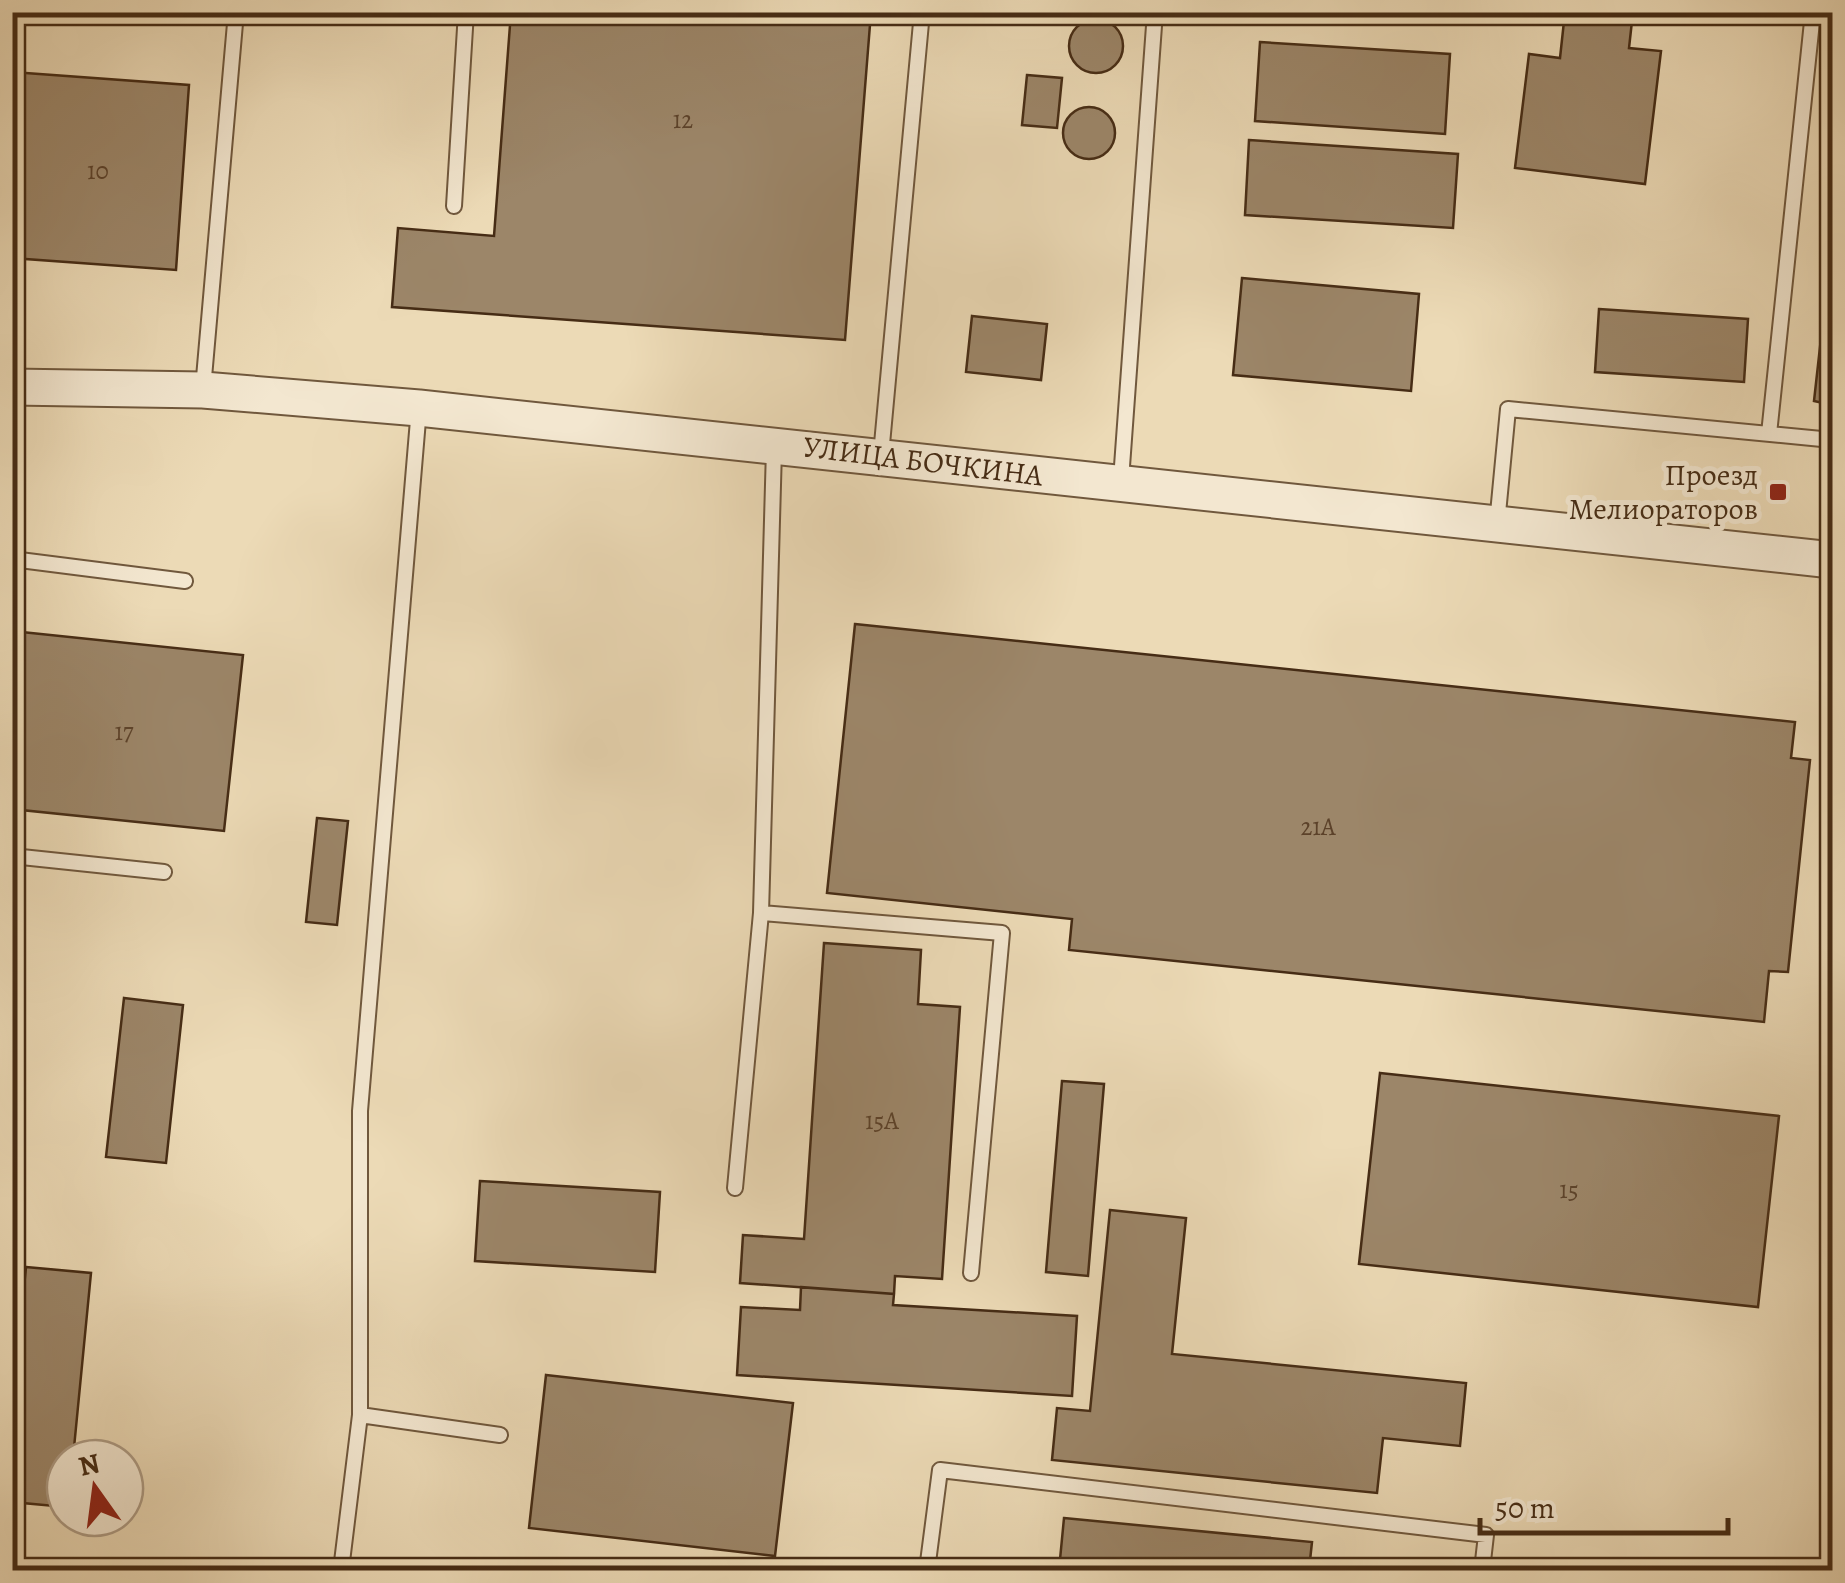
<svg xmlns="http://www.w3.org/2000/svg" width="1845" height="1583" viewBox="0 0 1845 1583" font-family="Alegreya,serif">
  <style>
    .building { fill: #9c8669; stroke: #462c15; stroke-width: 2.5 }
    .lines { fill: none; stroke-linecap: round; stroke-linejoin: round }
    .service-casing { stroke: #70583d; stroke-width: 18 }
    .tertiary-casing { stroke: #70583d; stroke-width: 39 }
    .service { stroke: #f3e7d0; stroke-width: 14 }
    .tertiary { stroke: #f3e7d0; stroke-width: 35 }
    .poi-dot { fill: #8f2418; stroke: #f3e7d0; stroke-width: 4 }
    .labels { text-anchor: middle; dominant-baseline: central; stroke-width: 10; stroke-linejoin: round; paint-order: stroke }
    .number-label { font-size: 25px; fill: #5c422a }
    .street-label { font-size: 30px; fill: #462c15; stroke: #f3e7d0 }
    .poi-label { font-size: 30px; fill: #462c15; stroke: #f3e7d0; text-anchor: end }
  </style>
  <rect width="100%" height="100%" fill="#ecdab6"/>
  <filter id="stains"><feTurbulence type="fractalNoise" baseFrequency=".002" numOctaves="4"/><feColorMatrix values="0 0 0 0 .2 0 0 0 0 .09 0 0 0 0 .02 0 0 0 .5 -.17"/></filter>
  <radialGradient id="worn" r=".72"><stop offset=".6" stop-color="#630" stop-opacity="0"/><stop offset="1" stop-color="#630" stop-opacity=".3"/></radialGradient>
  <path class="building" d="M511 12H871L845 340 392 307 398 228 494 236Z
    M1565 12H1633L1629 48 1661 51 1645 184 1515 168 1529 54 1560 58Z
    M1069 46a27 27 0 1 1 54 0a27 27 0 1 1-54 0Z
    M1260 42 1450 54 1445 134 1255 121Z
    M12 72 189 85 176 270 12 258Z
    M1027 75 1062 78 1057 128 1022 125Z
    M1063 133a26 26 0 1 1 52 0a26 26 0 1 1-52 0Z
    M1249 140 1458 154 1453 228 1245 215Z
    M1832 239V405L1814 401Z
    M1242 278 1419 294 1411 391 1233 375Z
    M1599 309 1748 319 1744 382 1595 372Z
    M972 316 1047 324 1041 380 966 372Z
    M855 624 1795 722 1791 758 1810 760 1788 972 1769 971 1764 1022 1069 950 1072 919 827 893Z
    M12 631 243 655 224 831 12 809Z
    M317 818 348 821 337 925 306 922Z
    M824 943 921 950 918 1004 960 1007 942 1279 895 1276 894 1294 740 1283 743 1235 804 1239Z
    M124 998 183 1005 166 1163 106 1157Z
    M1380 1073 1779 1116 1758 1307 1359 1264Z
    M1062 1081 1104 1084 1088 1276 1046 1272Z
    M480 1181 660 1192 655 1272 475 1261Z
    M1110 1210 1186 1218 1172 1354 1466 1383 1460 1446 1383 1438 1377 1493 1052 1460 1057 1408 1090 1411Z
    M26 1267 91 1273 73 1458H65V1507L12 1502V1405Z
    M801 1287 894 1294 893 1305 1077 1316 1072 1396 737 1375 741 1307 800 1310Z
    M546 1375 793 1403 775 1556 529 1528Z
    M1064 1518 1312 1542 1309 1570H1059Z"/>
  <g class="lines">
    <defs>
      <path id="service" d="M454 206 466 12
        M203 389 236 12
        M419 408 360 1111V1415L500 1435
        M1769 434 1813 12
        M881 455 922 12
        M1121 480 1155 12
        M1497 524 1508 409 1832 440
        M12 559 185 581
        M12 856 164 872
        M761 913 1002 933 971 1273
        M735 1188 761 913 774 449
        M341 1570 360 1415
        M927 1570 940 1470 1486 1535 1482 1570"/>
      <path id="tertiary" d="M12 387 203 390 419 408 1832 560"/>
    </defs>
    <use href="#service" class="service-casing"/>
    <use href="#tertiary" class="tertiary-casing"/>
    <use href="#service" class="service"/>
    <use href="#tertiary" class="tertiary"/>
  </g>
  <rect class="poi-dot" x="1768" y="482" width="20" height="20" rx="5"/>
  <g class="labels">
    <g class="number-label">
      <text x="683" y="120">12</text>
      <text x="98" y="171">10</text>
      <text x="124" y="732">17</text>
      <text x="1318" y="827">21А</text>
      <text x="882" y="1121">15А</text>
      <text x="1569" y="1190">15</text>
    </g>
    <g class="street-label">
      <text transform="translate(923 461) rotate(7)">УЛИЦА БОЧКИНА</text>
    </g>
    <g class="poi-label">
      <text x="1758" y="475">Проезд<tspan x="1758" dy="34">Мелиораторов</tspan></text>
    </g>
  </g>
  <rect width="1845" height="1583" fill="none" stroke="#ecdab6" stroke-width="50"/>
  <rect x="15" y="15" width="1815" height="1553" fill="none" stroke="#462c15" stroke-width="5"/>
  <rect x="25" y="25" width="1795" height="1533" fill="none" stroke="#462c15" stroke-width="2.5"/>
  <g transform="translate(95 1488) rotate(346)"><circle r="48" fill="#f3e7d0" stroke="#ae9c85" stroke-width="2.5"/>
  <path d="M0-8L18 38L0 25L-18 38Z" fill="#8f2418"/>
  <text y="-15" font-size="28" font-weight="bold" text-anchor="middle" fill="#462c15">N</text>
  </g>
  <path d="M1480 1518v15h248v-15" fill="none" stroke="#462c15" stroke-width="5"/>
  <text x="1495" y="1518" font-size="30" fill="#462c15" stroke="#f3e7d0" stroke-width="8" paint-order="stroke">50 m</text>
  <rect width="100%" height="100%" filter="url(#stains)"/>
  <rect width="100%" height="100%" fill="url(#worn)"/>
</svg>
